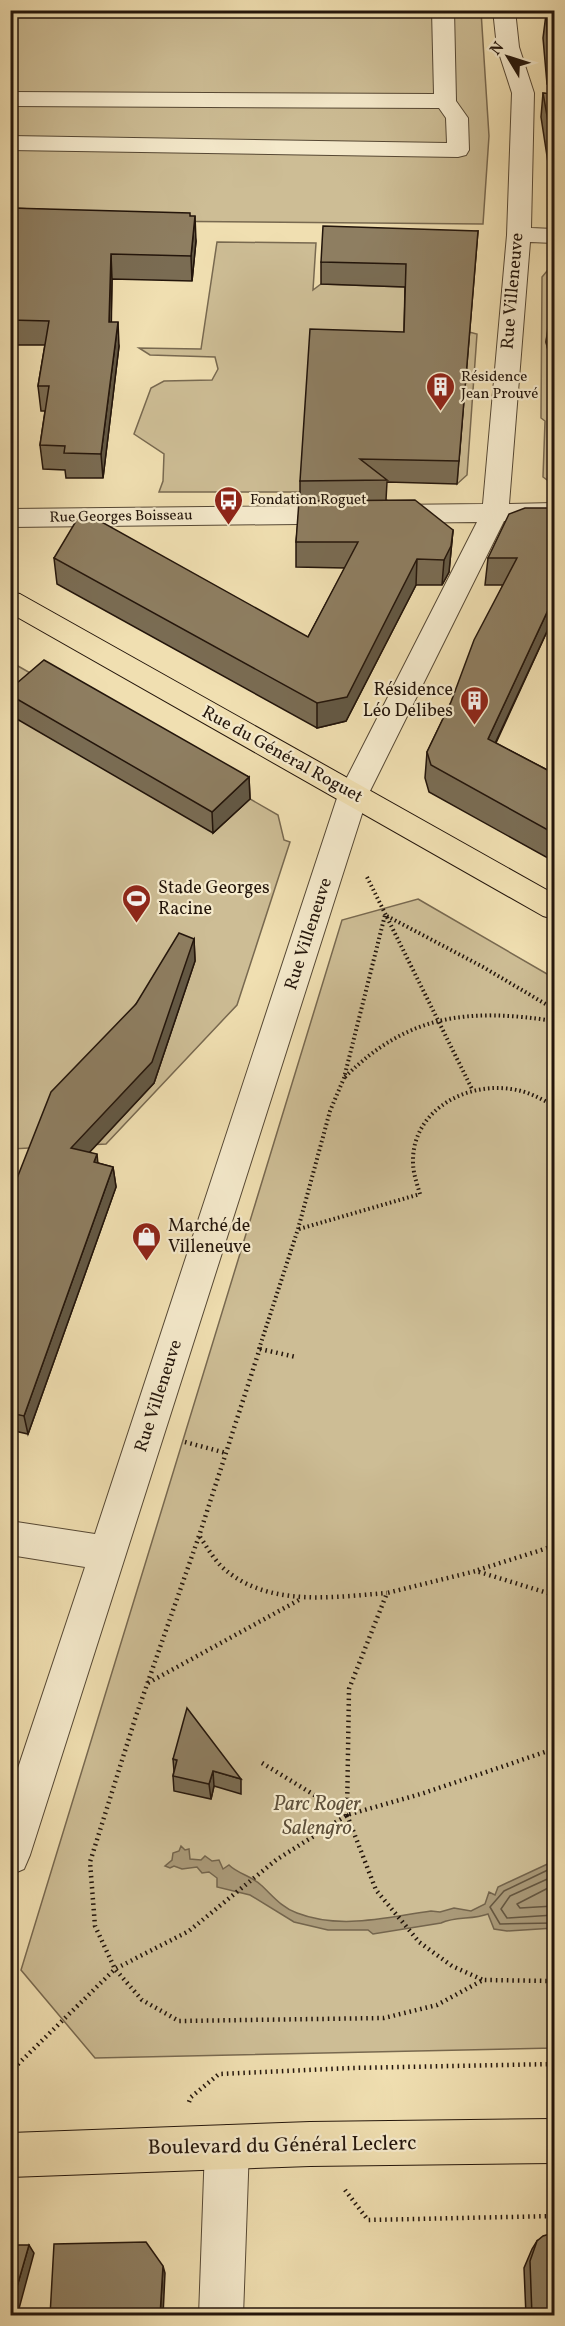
<svg xmlns="http://www.w3.org/2000/svg" width="565" height="2326" viewBox="0 0 565 2326" font-family="Vollkorn,serif">
  <style>
    .green { fill: #cdbd95; stroke: #786950; stroke-width: 1.5 }
    .water { fill: #aa9a79; stroke: #74654d; stroke-width: 1.5 }
    .lines { fill: none; stroke-linecap: round; stroke-linejoin: round }
    .shore { stroke: #665842; stroke-width: 1.5 }
    .minor-casing { stroke: #564834; stroke-width: 2 }
    .major-casing { stroke: #23150b; stroke-width: 2 }
    .path-far1 { stroke: #23150b; stroke-width: 4; stroke-dasharray: 1.5 3; stroke-linecap: butt }
    .path { stroke: #23150b; stroke-width: 4.5; stroke-dasharray: 1.5 4; stroke-linecap: butt }
    .minor { fill: #f5eacc; fill-rule: evenodd }
    .major { fill: #f0dfb1; fill-rule: evenodd }
    .wall { fill: #7a6c53; stroke: #23150b; stroke-width: 1.5 }
    .shaded-wall { fill: #635844; stroke: #23150b; stroke-width: 1.5 }
    .building { fill: #8e7e61; stroke: #23150b; stroke-width: 1.5 }
    .labels { text-anchor: middle; dominant-baseline: central; stroke-width: 4.5; stroke-linejoin: round; paint-order: stroke }
    .far-poi-label { font-size: 15px; fill: #23150b; stroke: #f5eacc; text-anchor: start }
    .far-street-label { font-size: 15px; fill: #23150b; stroke: #f5eacc }
    .street-label { font-size: 18px; fill: #23150b; stroke: #f5eacc }
    .poi-label { font-size: 18px; fill: #23150b; stroke: #f5eacc; text-anchor: start }
    .near-park-label { font-size: 21px; font-style: italic; fill: #5e503b; stroke: #f5eacc }
    .near-street-label { font-size: 21px; fill: #23150b; stroke: #f5eacc }
  </style>
  <rect width="100%" height="100%" fill="#f0dfb1"/>
  <filter id="stains"><feTurbulence type="fractalNoise" baseFrequency=".00333" numOctaves="4"/><feColorMatrix values="0 0 0 0 .2 0 0 0 0 .09 0 0 0 0 .02 0 0 0 .5 -.17"/></filter>
  <radialGradient id="worn" r=".72"><stop offset=".6" stop-color="#630" stop-opacity="0"/><stop offset="1" stop-color="#630" stop-opacity=".3"/></radialGradient>
  <path class="green" d="M11 11H481L489 136 483 224 11 220Z
    M217 242 316 243 313 290 321 284 405 287 469 332 477 334 467 475 457 484 467 357 301 492H159L163 481 164 454 134 434 151 388 164 381 212 380 218 369 215 357 150 355 139 348 201 349Z
    M552 265H554V300L548 326 546 342 554 378V485L543 477 545 421 541 418 542 277Z
    M11 662 278 815 284 840 290 842 237 1005 106 1144 11 1149Z
    M418 899 554 978V2048L95 2058 21 1970 342 920Z"/>
  <path class="water" d="M181 1846 185 1850 189 1849 190 1859 201 1860 205 1856 212 1861 219 1860 223 1869 229 1865C238 1874 252 1876 261 1885 272 1895 282 1908 297 1913 341 1930 387 1917 431 1911L440 1912 454 1908 471 1911 485 1904 489 1892 495 1895 498 1887 554 1861V1928L507 1931 494 1929 488 1914C472 1920 456 1916 441 1923L373 1934 368 1930H328L294 1922 250 1895 217 1887V1878L209 1872 202 1873 197 1867 182 1869 174 1866 170 1868 165 1866 172 1860 173 1853 179 1851Z"/>
  <g class="lines">
    <path class="shore" d="M554 1867 504 1891 490 1907 500 1924 554 1923
      M554 1876 510 1896 501 1909 507 1918 554 1915
      M554 1885 517 1904 520 1908 554 1906"/>
    <defs>
      <path id="minor" d="M432 10H454L456 101 468 118 469 150 466 155 458 157 10 150V136L447 143 446 118 439 108 10 106V92L434 94Z
        M493 10H515L519 47 534 93 531 228 554 229V243L530 242 509 504 554 503V521H504L368 795 30 1855 24 1869 10 1875V1792L85 1567 10 1555V1521L95 1534 338 795 477 522 10 527V509L483 504 507 235 512 93 497 47Z
        M227 2125 242 2132 249 2147 243 2316H199L205 2147 212 2132Z"/>
      <path id="major" d="M10 592 20 594 554 894V919L543 916 10 613Z
        M554 2119V2163L310 2166 10 2177V2133L310 2122Z"/>
    </defs>
    <use href="#minor" class="minor-casing"/>
    <use href="#major" class="major-casing"/>
    <path class="path-far1" d="M367 877 472 1089
      M345 1077C408 1014 469 1008 554 1021
      M299 1229 420 1194C417 1184 413 1173 413 1162 412 1111 465 1082 511 1089 527 1091 540 1098 554 1106
      M259 1349 298 1229 330 1111 344 1078 385 915 483 967 554 1009"/>
    <path class="path" d="M260 1348 199 1536 136 1716 90 1862 95 1926 115 1969 142 2000 179 2021 384 2018 437 2005 483 1980 554 1981
      M260 1349 296 1357
      M185 1442 226 1453
      M200 1537C207 1547 213 1558 222 1567 267 1608 332 1597 387 1593
      M478 1570 554 1546
      M148 1683 299 1600
      M262 1763 347 1815 349 1689 387 1593 476 1571 554 1595
      M347 1815 376 1890 419 1942 452 1966 483 1980
      M10 2072 115 1969 189 1931 276 1860 347 1815 424 1793 554 1749
      M189 2102 191 2097 219 2074 351 2068 554 2064
      M345 2190 368 2220 554 2216"/>
    <use href="#minor" class="minor"/>
    <use href="#major" class="major"/>
  </g>
  <path class="wall" d="M546 14 555 15V191L551 182 541 117 543 93 549 94 550 84H547L543 38Z
    M10 208 190 216 196 241 192 281 112 279 111 322 119 346 103 478H66L65 470 43 469 40 445 45 411H41L38 386 45 345H10Z
    M478 231 457 484 387 482 386 500 453 530 449 572 442 585H416L346 721 317 728 57 584 54 558 308 637 345 568 296 567V542L300 501V481L404 332 405 287 321 284V262Z
    M555 285V378L546 342Z
    M555 508V614L496 743 555 774V862L429 792 425 778 427 752 451 702 503 585H485L488 558Z
    M10 689 249 777 250 799 213 833 10 715Z
    M194 939 195 961 154 1083 89 1152 98 1163 113 1167 116 1187 28 1434 10 1430V1196L136 1004Z
    M173 1759 241 1779V1794L214 1786 211 1799 174 1791 173 1776 174 1771Z
    M537 2241 555 2316H526L524 2268 532 2249Z"/>
  <path class="shaded-wall" d="M195 216 196 241 192 281 191 256Z
    M111 254 112 279 111 346 109 322Z
    M118 322 119 346 103 478 101 454Z
    M453 530 449 572 442 585 444 560Z
    M417 559 416 585 346 721 317 728V703Z
    M555 595V614L485 765 488 739Z
    M249 777 250 799 213 833 212 812Z
    M194 939 195 961 154 1083 74 1169 71 1148Z
    M97 1154 99 1174 94 1162Z
    M113 1167 116 1187 28 1434 24 1416Z
    M213 1771 214 1786 211 1799 209 1784Z
    M29 2245 34 2253 17 2316H10V2311Z
    M163 2266 165 2273 163 2316H160Z"/>
  <path class="building" d="M546 14 555 15V61L549 60Z
    M555 76V161L543 93 552 94 551 77Z
    M10 208 190 213V216H195L191 256 111 254 109 322H118L101 454 64 453 65 446 40 445 49 386H38L49 321 10 320Z
    M323 226 478 231 459 461 360 459 387 480 300 481 310 329 404 332 406 264 321 262Z
    M555 285V343L549 319Z
    M415 500 453 530 451 546 444 560 417 559 347 697 317 703 54 558 82 511 308 637 358 542H296L299 501Z
    M525 508H555V595L488 739 555 774V834L431 765 427 752 451 702 474 640 517 558H488L509 514Z
    M44 660 249 777 212 812 10 695V689Z
    M179 933 194 939 152 1062 71 1148 97 1154 94 1162 113 1167 24 1416 10 1413V1196L51 1092 136 1004Z
    M187 1708 241 1779 213 1771 209 1784 173 1776 177 1760 173 1759Z
    M553 2233H555V2316H532L530 2261 537 2241 543 2236Z
    M146 2242 163 2266 160 2316H50L54 2244Z
    M10 2245H29L10 2311Z"/>
  <defs>
    <symbol id="building-pin" viewBox="-11 -11 22 30"><path d="M0 17L-7.5 6A9.5 9.5 0 1 1 7.5 6Z" fill="#8f2418" stroke="#f5eacc"/><path d="M-4-6H4V6H1V3H-1V6H-4ZM-2.5-4.3h1.7v1.8h-1.7ZM.8-4.3h1.7v1.8H.8ZM-2.5-1h1.7V.8h-1.7ZM.8-1h1.7V.8H.8Z" fill="#fff"/></symbol>
    <symbol id="bus-pin" viewBox="-11 -11 22 30"><path d="M0 17L-7.5 6A9.5 9.5 0 1 1 7.5 6Z" fill="#8f2418" stroke="#f5eacc"/><path d="M-5-6H5V4H4V6H2V4H-2V6H-4V4H-5ZM-3.5-4V0h7V-4ZM-3.5 1.2v1.5H-2V1.2ZM2 1.2v1.5H3.5V1.2Z" fill="#fff"/></symbol>
    <symbol id="stadium-pin" viewBox="-11 -11 22 30"><path d="M0 17L-7.5 6A9.5 9.5 0 1 1 7.5 6Z" fill="#8f2418" stroke="#f5eacc"/><path d="M0-5a6.5 5 0 1 0 0 10a6.5 5 0 1 0 0-10ZM-3.5-1.8h7v3.6h-7Z" fill="#fff"/></symbol>
    <symbol id="shop-pin" viewBox="-11 -11 22 30"><path d="M0 17L-7.5 6A9.5 9.5 0 1 1 7.5 6Z" fill="#8f2418" stroke="#f5eacc"/><path d="M-5-2.5h2.3a2.7 3.5 0 0 1 5.4 0H5L5.5 6h-11ZM-1.5-2.5h3a1.5 2.3 0 0 0-3 0Z" fill="#fff"/></symbol>
  </defs>
  <g fill-rule="evenodd">
    <use href="#building-pin" x="424" y="370" width="33" height="45"/>
    <use href="#bus-pin" x="212" y="484" width="33" height="45"/>
    <use href="#building-pin" x="458" y="684" width="33" height="45"/>
    <use href="#stadium-pin" x="120" y="882" width="33" height="45"/>
    <use href="#shop-pin" x="130" y="1220" width="33" height="45"/>
  </g>
  <g class="labels">
    <g class="far-poi-label">
      <text x="461" y="377">Résidence<tspan x="461" dy="17">Jean Prouvé</tspan></text>
      <text x="250" y="500">Fondation Roguet</text>
    </g>
    <g class="far-street-label">
      <text transform="translate(121 517) rotate(-1)">Rue Georges Boisseau</text>
    </g>
    <g class="street-label">
      <text transform="translate(513 291) rotate(-85)">Rue Villeneuve</text>
      <text transform="translate(282 755) rotate(29)">Rue du Général Roguet</text>
      <text transform="translate(309 934) rotate(-72)">Rue Villeneuve</text>
      <text transform="translate(159 1396) rotate(-72)">Rue Villeneuve</text>
    </g>
    <g class="poi-label">
      <text x="453" y="690" text-anchor="end">Résidence<tspan x="453" dy="21">Léo Delibes</tspan></text>
      <text x="158" y="888">Stade Georges<tspan x="158" dy="21">Racine</tspan></text>
      <text x="168" y="1226">Marché de<tspan x="168" dy="21">Villeneuve</tspan></text>
    </g>
    <g class="near-park-label">
      <text x="317" y="1804">Parc Roger<tspan x="317" dy="24">Salengro</tspan></text>
    </g>
    <g class="near-street-label">
      <text transform="translate(282 2146) rotate(-1)">Boulevard du Général Leclerc</text>
    </g>
  </g>
  <rect width="565" height="2326" fill="none" stroke="#f0dfb1" stroke-width="36"/>
  <rect x="12" y="12" width="541" height="2302" fill="none" stroke="#23150b" stroke-width="3"/>
  <rect x="18" y="18" width="529" height="2290" fill="none" stroke="#23150b" stroke-width="1.5"/>
  <g transform="translate(508 57) rotate(308)" stroke="#f5eacc" stroke-width="4.5" paint-order="stroke">
  <path d="M0-4.5L10 22L0 15L-10 22Z" fill="#23150b"/>
  <text y="-9" font-size="16" font-weight="bold" text-anchor="middle" fill="#23150b">N</text>
  </g>
  <rect width="100%" height="100%" filter="url(#stains)"/>
  <rect width="100%" height="100%" fill="url(#worn)"/>
</svg>
